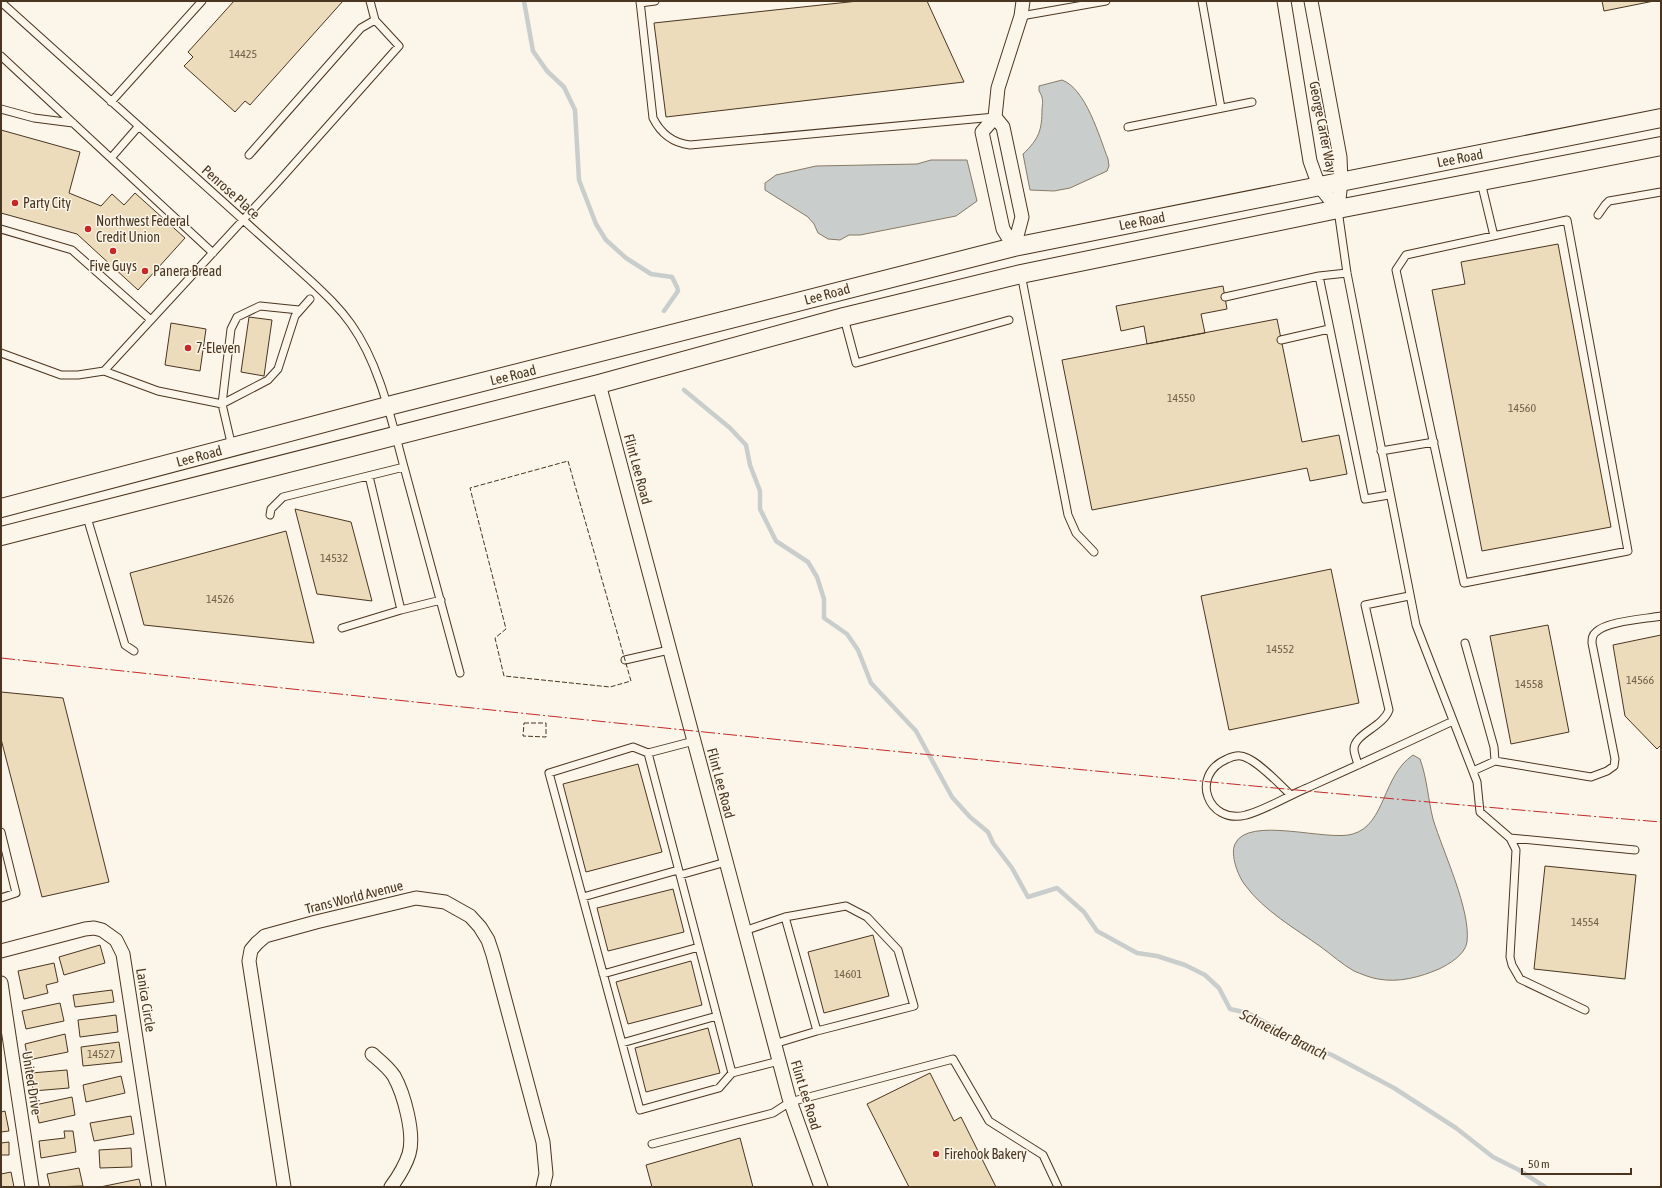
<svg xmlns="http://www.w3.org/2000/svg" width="1662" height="1188" viewBox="0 0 1662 1188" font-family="'Asap Condensed',sans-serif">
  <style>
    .water { fill: #c9cecd; stroke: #887966 }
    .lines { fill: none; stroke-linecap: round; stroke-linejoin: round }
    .stream { stroke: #c9cecd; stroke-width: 4.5 }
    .building { fill: #ecdcbc; stroke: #4a3520 }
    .lane-casing { stroke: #4a3520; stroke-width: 9 }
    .street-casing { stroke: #4a3520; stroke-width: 15 }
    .secondary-casing { stroke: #4a3520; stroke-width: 20 }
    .lane { stroke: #fbf6e9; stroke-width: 7 }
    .street { stroke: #fbf6e9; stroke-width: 13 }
    .secondary { stroke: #fbf6e9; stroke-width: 18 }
    .fence { stroke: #4a3520; stroke-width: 1; stroke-dasharray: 5 2; stroke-linecap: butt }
    .power { stroke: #c62828; stroke-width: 1; stroke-dasharray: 14 3 2 3; stroke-linecap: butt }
    .poi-dot { fill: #c62828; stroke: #fbf6e9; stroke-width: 1.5 }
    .labels { text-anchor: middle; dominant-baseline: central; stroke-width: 3; stroke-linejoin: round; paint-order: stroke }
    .number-label { font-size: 12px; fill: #725f47 }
    .street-label { font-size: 14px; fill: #4a3520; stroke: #fbf6e9 }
    .poi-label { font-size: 14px; fill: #4a3520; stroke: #fbf6e9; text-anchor: start }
    .water-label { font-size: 15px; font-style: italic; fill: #4a3520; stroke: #fbf6e9 }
  </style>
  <rect width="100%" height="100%" fill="#fbf6e9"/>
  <path class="water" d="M1062 80C1086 89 1099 136 1108 159L1109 166 1107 171 1070 188 1054 191 1030 190 1023 154C1039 139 1042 130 1042 109 1043 101 1043 97 1039 91V86Z
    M931 160H967L977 201 956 216 860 235H849L840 240 828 239 818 233 814 224 808 217 765 190V183L776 175 816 166 917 164Z
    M1413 755 1420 759C1427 778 1428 799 1433 819 1443 852 1471 910 1467 942 1465 955 1449 964 1439 969 1420 977 1399 983 1378 979 1371 978 1361 974 1354 971 1343 965 1332 955 1321 947 1296 929 1264 911 1245 885 1238 876 1230 855 1235 844 1248 815 1327 842 1353 834 1386 824 1382 776 1413 755Z"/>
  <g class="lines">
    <path class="stream" d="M524 1 533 51 547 71 564 87 575 110 579 180 596 224 606 240 626 258 651 274 672 277 677 287 678 291 664 311
      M684 390 730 428 746 445 750 465 760 491V509L776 541 808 562 817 577 824 599V618L847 634 858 650 871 683 916 731 952 797 970 817 988 832 993 843 1012 868 1028 897 1057 888 1084 912 1097 931 1137 953 1157 956 1185 965 1205 975 1219 988 1230 1009 1248 1013 1302 1043 1332 1055 1394 1088 1456 1128 1493 1157 1519 1170 1545 1187"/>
  </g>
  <path class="building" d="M234 1H343L250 105 245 101 235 112 184 66 193 57 188 52Z
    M858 1H927L964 82 666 117 654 23Z
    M1602 1H1654L1604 11Z
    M1 130 80 152 69 193 101 206 112 194 124 205 135 193 185 238 138 290 77 234 1 213Z
    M1558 244 1611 527 1482 551 1432 290 1465 284 1461 262Z
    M1223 286 1227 309 1201 314 1205 333 1147 344 1144 326 1121 331 1116 306Z
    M249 317 272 320 264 376 241 372Z
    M1277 319 1302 442 1339 435 1347 474 1310 481 1307 468 1092 510 1062 360Z
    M171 323 206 329 200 371 165 365Z
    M295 509 351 522 372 601 317 594Z
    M286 531 314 643 144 625 130 573Z
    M1331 569 1359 703 1229 730 1201 596Z
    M1548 625 1569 732 1511 744 1490 636Z
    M1661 635V745L1657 749 1625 716 1613 645Z
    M1 692 63 698 109 882 42 897 1 739Z
    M638 764 662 852 586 872 563 784Z
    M1545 866 1636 875 1625 979 1534 969Z
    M673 889 684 932 608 951 597 908Z
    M873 935 889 996 824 1013 808 952Z
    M100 945 105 963 64 975 59 957Z
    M691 961 702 1005 628 1024 616 982Z
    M54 963 58 982 46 985 48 993 24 999 18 971Z
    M112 990 114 1002 75 1007 73 995Z
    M60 1003 64 1021 26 1029 22 1011Z
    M116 1015 118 1032 80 1037 78 1020Z
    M708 1028 720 1073 646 1092 635 1048Z
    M65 1034 68 1052 28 1060 25 1044Z
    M119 1042 122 1062 83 1066 81 1047Z
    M67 1070 69 1088 33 1091 31 1073Z
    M930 1073 954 1121 961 1117 996 1187H909L867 1104Z
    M121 1076 125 1093 86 1102 83 1085Z
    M72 1097 75 1115 39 1123 35 1105Z
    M5 1111 9 1131 1 1132V1112Z
    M131 1116 134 1134 94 1141 90 1123Z
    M64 1131H73L76 1152 41 1158 39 1141 65 1138Z
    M740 1138 753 1187H652L646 1165Z
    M9 1142V1155H1V1143Z
    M131 1148 132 1167 100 1168 99 1150Z
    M79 1168 83 1186 50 1187 47 1174Z
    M11 1172 14 1187H1V1174Z
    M139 1179 141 1187H100Z"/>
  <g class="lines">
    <defs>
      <path id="lane" d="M640 1 653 118C661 134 673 143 690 145L995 117
        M1202 1 1221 108
        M1 2 310 280C325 294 339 307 351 324 380 365 391 419 404 467L283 497 271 509 270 515
        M640 3 655 1
        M1021 16 1106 1
        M1 56 213 253
        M111 102 202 1
        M1 109 34 118 73 123
        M1128 127 1252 102
        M249 155 361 28 375 20
        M111 158 138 127
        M1481 182 1494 236
        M1338 210 1347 273 1416 625 1477 782 1480 812 1510 838 1635 850
        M1598 215 1605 205 1609 201 1661 192
        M1567 220 1628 551 1464 583 1396 270 1406 255Z
        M1 229 72 250 151 320
        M1347 273 1319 276 1365 499 1389 495
        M1021 274 1068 515 1076 533 1094 552
        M1225 297 1319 276
        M844 318 856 363 1009 320
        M1281 340 1329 329
        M1 353 61 375H78L104 371 278 182 399 46 375 20 370 1
        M104 371 158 391 222 404 232 447
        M222 404 231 329 237 317 260 306 299 310
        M222 404 268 380 278 369 295 316 310 299
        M1381 451 1434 442
        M404 467 460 673
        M369 476 401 610 441 600
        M86 514 125 645 134 651
        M342 628 401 610
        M1465 643 1494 747 1495 761
        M625 660 669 650
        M694 741 648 753 732 1073 779 1061
        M648 753 633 747 549 773 640 1110 719 1088 732 1073
        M1358 765C1357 760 1354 754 1354 749 1354 734 1383 727 1389 710L1365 605 1409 596
        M1473 771 1495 761 1591 777 1607 771 1614 766 1615 759 1592 643C1592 639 1592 635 1596 632 1607 621 1645 619 1661 616
        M1291 795C1279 784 1261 764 1247 758 1240 754 1233 756 1227 759 1189 775 1208 825 1246 815 1263 811 1290 795 1307 788 1356 766 1404 744 1453 721
        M1 832 16 893 1 898
        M1510 838 1516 850 1510 957 1512 965 1520 979 1585 1010
        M680 875 726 862
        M583 897 678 870
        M785 917 846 906 867 917 898 950 914 1006 817 1031
        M744 931 785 917 817 1031 774 1044
        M603 974 699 947
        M622 1043 717 1016
        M652 1144 773 1113 790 1102 953 1059 989 1121 1043 1155 1058 1187"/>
      <path id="street" d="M1284 1 1310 161 1319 186 1338 209
        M1311 1 1340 157 1341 181 1338 209
        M995 117 1003 127 1022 217 1014 247
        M1014 247 1003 229 982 132 995 117 998 88 1021 16 1023 1
        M599 384 789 1098 821 1187
        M1 951 85 929 94 928 102 930 116 940 123 954 159 1187
        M1 983 32 1187
        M372 1054C380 1061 388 1067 394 1076 404 1094 415 1134 409 1154 405 1167 399 1176 391 1187
        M284 1187 249 961 251 950 257 943 265 936 316 922 416 898 445 902 470 916 480 927 488 940 493 955 543 1142 546 1174 543 1187"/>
      <path id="secondary" d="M1 508 388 406 1014 247 1661 118
        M1 536 599 384 844 317 1021 274 1338 209 1661 146"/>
    </defs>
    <use href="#lane" class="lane-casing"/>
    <use href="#street" class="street-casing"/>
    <use href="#secondary" class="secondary-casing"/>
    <use href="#lane" class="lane"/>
    <use href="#street" class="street"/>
    <use href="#secondary" class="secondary"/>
    <path class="fence" d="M568 461 631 681 610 687 504 676 495 638 506 629 470 488Z
      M524 723H546V737L523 736Z"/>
    <path class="power" d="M1 658C554 717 1107 776 1661 822"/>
  </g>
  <g class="poi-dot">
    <circle cx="15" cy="203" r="4"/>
    <circle cx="88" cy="229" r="4"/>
    <circle cx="113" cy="251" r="4"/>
    <circle cx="145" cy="271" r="4"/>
    <circle cx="188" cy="348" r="4"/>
    <circle cx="936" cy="1154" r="4"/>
  </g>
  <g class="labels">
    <g class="number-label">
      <text x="243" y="54">14425</text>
      <text x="1181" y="398">14550</text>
      <text x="1522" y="408">14560</text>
      <text x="334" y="558">14532</text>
      <text x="220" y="599">14526</text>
      <text x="1280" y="649">14552</text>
      <text x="1640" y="680">14566</text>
      <text x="1529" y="684">14558</text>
      <text x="1585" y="922">14554</text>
      <text x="848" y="974">14601</text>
      <text x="101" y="1054">14527</text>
    </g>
    <g class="street-label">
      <text transform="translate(1323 127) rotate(79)">George Carter Way</text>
      <text transform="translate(1460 158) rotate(-11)">Lee Road</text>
      <text transform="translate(231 192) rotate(42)">Penrose Place</text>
      <text transform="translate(1142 221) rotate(-11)">Lee Road</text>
      <text transform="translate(827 294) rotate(-15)">Lee Road</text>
      <text transform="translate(513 375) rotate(-14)">Lee Road</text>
      <text transform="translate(199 456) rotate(-15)">Lee Road</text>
      <text transform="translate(638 469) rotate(75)">Flint Lee Road</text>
      <text transform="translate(721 783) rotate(75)">Flint Lee Road</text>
      <text transform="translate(354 897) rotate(-14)">Trans World Avenue</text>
      <text transform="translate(146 1000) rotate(81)">Lanica Circle</text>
      <text transform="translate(32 1083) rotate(81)">United Drive</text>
      <text transform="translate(806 1095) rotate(73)">Flint Lee Road</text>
    </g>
    <g class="poi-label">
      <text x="23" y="203">Party City</text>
      <text x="96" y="221">Northwest Federal<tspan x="96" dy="16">Credit Union</tspan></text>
      <text x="113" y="266" text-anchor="middle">Five Guys</text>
      <text x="153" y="271">Panera Bread</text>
      <text x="196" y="348">7-Eleven</text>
      <text x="944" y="1154">Firehook Bakery</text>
    </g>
    <g class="water-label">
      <text transform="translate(1284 1034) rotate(26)">Schneider Branch</text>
    </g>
  </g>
  <rect width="1662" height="1188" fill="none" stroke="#4a3520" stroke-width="4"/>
  <path d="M1522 1168v6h109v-6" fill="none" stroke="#4a3520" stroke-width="2"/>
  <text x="1528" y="1168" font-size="12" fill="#4a3520" stroke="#fbf6e9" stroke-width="3" paint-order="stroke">50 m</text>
</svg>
